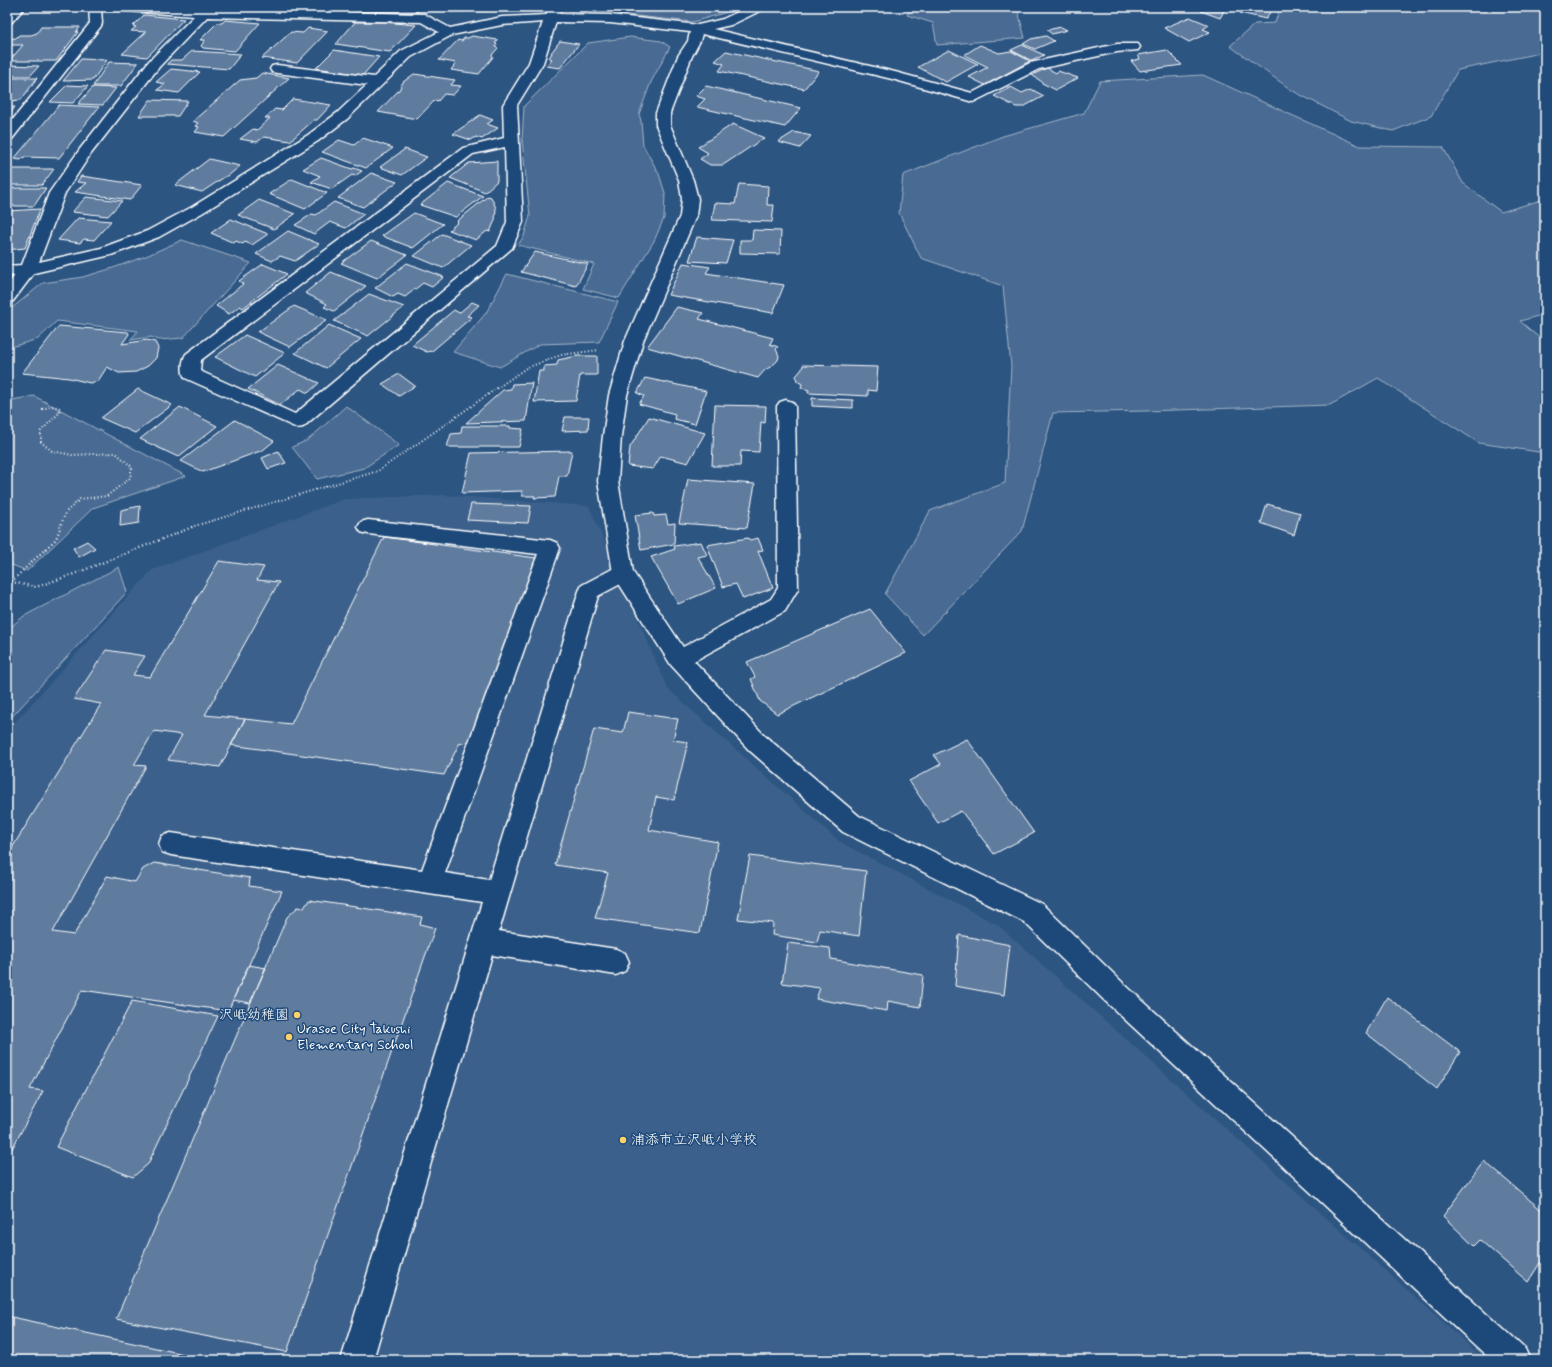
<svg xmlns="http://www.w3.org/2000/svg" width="1552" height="1367" viewBox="0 0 1552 1367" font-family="Mynerve,'Klee One',sans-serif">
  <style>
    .built { fill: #3b618b }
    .green { fill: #486b92; stroke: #a4b5c8 }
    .building { fill: #5e7c9f; stroke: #fff }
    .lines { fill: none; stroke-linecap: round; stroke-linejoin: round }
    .service-casing { stroke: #fff; stroke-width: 3 }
    .minor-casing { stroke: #fff; stroke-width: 3 }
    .path-far1 { stroke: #fff; stroke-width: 2; stroke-dasharray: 1 2.5; stroke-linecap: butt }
    .path { stroke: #fff; stroke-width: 2.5; stroke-dasharray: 1 3; stroke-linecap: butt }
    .service { fill: #1f4a7a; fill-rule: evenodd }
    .minor { fill: #1f4a7a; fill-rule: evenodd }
    .poi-dot { fill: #ffd166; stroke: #1f4a7a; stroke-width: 1.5 }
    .labels { text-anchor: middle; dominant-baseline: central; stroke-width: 3; stroke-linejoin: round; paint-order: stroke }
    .near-poi-label { font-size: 14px; fill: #fff; stroke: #1f4a7a; text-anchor: start }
  </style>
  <rect width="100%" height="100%" fill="#2c5582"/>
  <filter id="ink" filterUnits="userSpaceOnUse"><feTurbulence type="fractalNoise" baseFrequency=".025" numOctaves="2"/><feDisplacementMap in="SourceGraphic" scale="8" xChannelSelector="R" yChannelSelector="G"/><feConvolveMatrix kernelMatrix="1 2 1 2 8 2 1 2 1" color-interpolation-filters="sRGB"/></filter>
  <g filter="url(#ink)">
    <path class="built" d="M443 495 589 506 668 689 840 842 998 925 1480 1355 1483 1360H7V731L152 570 345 499Z"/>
    <path class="green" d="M618 7H744L693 22 618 14Z
      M912 7H1017L1025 38 937 45 933 23 907 15Z
      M1280 7H1545V52L1458 70 1431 116 1393 131 1351 121 1293 91 1230 46 1255 24 1275 23Z
      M630 37 661 41 670 47 651 82 639 114 641 121 643 145 659 174 665 193 664 218 654 241 619 298 583 289 594 264 518 245 524 236 530 216 522 140 524 106 588 43Z
      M1203 75 1360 146 1443 147 1463 183 1501 212 1545 199V314L1520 321 1545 343V453L1479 443 1378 378 1330 405 1145 411 1053 413 1022 531 923 635 885 594 930 511 1005 483 1011 366 1003 286 921 258 899 213 903 175 1003 136 1084 113 1100 81Z
      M182 240 251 263 183 338 159 340 151 337 130 340 138 331 57 321 38 339 11 347 7 346V312L43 283 83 277 113 268 146 256Z
      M507 274 618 302 599 342 540 344 500 367 453 352 486 313Z
      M34 396 186 476 93 508 27 571 7 563V401Z
      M346 406 399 445 364 468 317 479 292 447 308 440Z
      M119 567 127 592 7 722V630L24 616Z"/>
    <path class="building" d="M285 7H317L315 9H283Z
      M350 7H376L375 8H366L365 10H349Z
      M378 7H419L416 14 375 13Z
      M452 7H536V8L530 10 450 12Z
      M1209 7H1217L1225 9 1220 18 1201 11Z
      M1244 7H1273L1266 19 1240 13Z
      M144 15 184 19 147 57 122 54 146 32 131 31 136 27 133 26Z
      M1190 17 1209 25 1203 29 1210 32 1189 42 1164 28Z
      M225 20 260 23 235 51 203 48 201 46 205 40H200L217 23H222Z
      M355 22H383L416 25 390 52 336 44Z
      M41 27H80L76 32H78L56 61H9L23 45H7V39L16 38 19 35H31L37 33Z
      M1061 27 1067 30 1052 34 1047 30Z
      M308 28 328 31 297 63 262 58 291 32 303 33Z
      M472 36 498 40 495 43 497 44 495 47 498 48 492 55 493 57 479 74 451 70 456 63 439 60 458 40 462 41 464 38H468Z
      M1046 36 1054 41 1035 49 1023 44 1031 39Z
      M560 41 579 44 560 68 546 66 552 59 549 58 552 53H551Z
      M980 45 999 53 1011 51 1030 61 985 85 969 77 988 67 964 55Z
      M1022 45 1044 55 1032 61 1011 50Z
      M334 50 379 57 363 75 316 68Z
      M949 50 978 64 946 82 918 67Z
      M1167 50 1182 65 1140 71 1131 61 1140 59 1138 55Z
      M192 51 241 54 229 69 167 64 171 60H182Z
      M726 51 819 71 804 89 719 71 724 64 715 61Z
      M81 59 107 60 93 80 63 81Z
      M109 62 138 63 121 86H93Z
      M7 65 39 66 30 76H7Z
      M1047 68 1056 73 1058 71 1078 78 1056 90 1042 83V82L1032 75Z
      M171 69 200 72 179 93 157 90 165 84 156 82Z
      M262 73 289 78 224 137 195 132 199 127 195 126 198 123 193 121 240 80 256 78Z
      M414 74 455 80 451 85 461 86 453 95 444 94 438 101 435 100 417 119 378 112 399 90 403 82Z
      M7 78H37L21 100 7 101Z
      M67 85 88 86 73 103 50 102Z
      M706 86 801 108 785 127 697 107 705 99 696 96Z
      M93 87 116 88 103 105 78 104Z
      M1011 87 1022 93 1031 89 1044 96 1023 107H1016L994 96Z
      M293 99 331 105 317 120H314L290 141 264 137 257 142 240 139 253 129 257 130 270 118H265L275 109 282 110Z
      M150 100 188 101 178 116H139Z
      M59 105 99 107 59 158 24 157 21 160 14 159Z
      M7 107H15L7 118Z
      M480 115 493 120 487 124 498 128 482 139 476 137 471 140 453 134Z
      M733 124 764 138 723 165H710L700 159 708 153 698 147Z
      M794 132 811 136 800 148 778 142Z
      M363 138 393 148 366 168 322 152 339 140 354 145Z
      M405 149 427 157 402 175 380 167Z
      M321 158 352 169 354 168 362 171 355 176 352 175 332 189 311 182 320 176 303 169Z
      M209 159 240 166 228 176H226L202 192 175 185Z
      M497 161V181L485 192 450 178 469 163Z
      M7 169H54L42 185H7Z
      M371 173 397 182 363 207 338 198Z
      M81 176 142 185 130 200 75 192 86 183 77 182Z
      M292 179 327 193 305 209 269 194Z
      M448 183 483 196 456 217 420 205Z
      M739 184 768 186 767 205H774L772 222 712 220 715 203 735 204Z
      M7 188H46L34 206H7Z
      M488 196 491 197 496 208 495 220 490 232 487 231 476 240 449 230 458 222 457 221Z
      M86 197 122 201 108 216 72 212Z
      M259 200 295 214 274 229 238 215Z
      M334 202 364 214 346 228 330 222 314 234 295 225 312 214 316 215Z
      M40 209 25 248 7 250V211Z
      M414 213 443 224 413 248 382 236Z
      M78 218 111 221 94 240 84 239 80 243 58 240Z
      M231 219 268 234 252 245 245 242 243 244 236 241 234 243 211 233Z
      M753 230 781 231 780 254 740 253V240H752Z
      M288 231 319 244 295 261 280 256 272 261 256 254Z
      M442 234 471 245 443 268 414 256Z
      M697 237 733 240 726 263 689 261Z
      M371 241 407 255 377 278 341 263Z
      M535 252 588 264 576 286 521 272Z
      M407 263 444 277 432 287 423 283 405 297 398 294 393 297 375 288Z
      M683 263 710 267 706 273 784 285 773 313 668 295Z
      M263 264 287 274 243 308 240 306 229 314 216 306 243 284 239 281Z
      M331 272 366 286 334 311 324 307 327 304 305 293Z
      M369 294 404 307 368 336 334 321Z
      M472 302 479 305 467 316 472 317 432 351 427 352 412 345 454 310 459 313Z
      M294 306 327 320 290 347 258 332Z
      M677 307 703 313 699 319 773 338 770 344 778 347 776 349 779 356 778 360 772 366 765 370 758 378 647 347Z
      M329 325 361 339 326 368 295 353Z
      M59 326 128 332 129 334 122 344 147 340 155 342 158 348 156 358 148 366 136 372 119 373 107 367 98 381 90 383 69 378 22 373Z
      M245 335 285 353 255 377 215 357Z
      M577 356H597V375H580L576 401 534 402 539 371H544V366L557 365 558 360Z
      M278 365 319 383 308 393 300 389 280 405 248 389Z
      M803 365 878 367 876 391 868 390V396L808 393 809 390 801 388 802 384 797 381 796 376 802 369Z
      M399 374 415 386 399 396 382 384Z
      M645 378 706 391 695 424 674 419 675 414 639 404 644 396 637 393Z
      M532 383 526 421 466 423 503 390 511 389 512 384Z
      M138 389 172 405 135 433 101 418Z
      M812 398 853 400V408L812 406Z
      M715 405 766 406 765 423 761 422 759 452 741 451 740 466H712Z
      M180 407 217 426 178 457 140 439Z
      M565 417H589L588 430 562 431Z
      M649 417 705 433 688 463 661 456 653 469 628 466 630 447Z
      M235 420 274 441 263 450 203 472 181 461Z
      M462 426H510V428L523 429 519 447H447L451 434 461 433Z
      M278 451 286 463 268 469 262 458Z
      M572 451 567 476H559L555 497 534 498 535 496H522V491L462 493 471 453Z
      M688 479 755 484 747 528 679 523Z
      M471 504 531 506 528 523 467 520Z
      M1267 504 1300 513 1294 535 1261 523Z
      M140 506 139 523 120 526 121 510Z
      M653 513 654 516 666 515 668 524 675 523 674 544 641 550 635 515Z
      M384 537 536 558 471 741 459 744 444 775 231 745 245 719 291 724Z
      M748 538 750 540 758 538 763 550 758 551 773 588 743 599 736 584 723 587 707 545Z
      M87 541 95 548 79 557 73 548Z
      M701 542 707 555 698 557 716 588 678 604 651 557 675 549 674 546Z
      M219 561 264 567 257 580 279 582 205 715 245 719 220 767 168 760 182 735 154 731 134 765 146 766 53 932 74 935 107 876 135 882 143 869 154 863 250 878 249 886 282 891 228 1011 82 990 30 1089 43 1091 7 1158V856L101 704 74 699 106 650 145 656 133 675 150 677Z
      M870 609 906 653 777 714 760 701 751 679 755 677 747 662Z
      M628 712 678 719 673 740 688 742 674 800 656 797 649 830 718 842 700 933 595 918 608 873 555 865 594 729 623 733Z
      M967 739 1034 833 994 854 961 811 938 823 909 781 941 764 934 755Z
      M750 856 866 871 859 936 820 930 817 942 772 935 773 923 738 919Z
      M309 900 422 917 420 924 435 928 287 1352 116 1319 287 917 298 907 304 908Z
      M959 935 1010 945 1004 995 955 986Z
      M788 943 830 948 831 959 923 975 920 1007 888 1001 887 1011 816 999 820 988 782 983Z
      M249 965 266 968 250 1003 233 1000Z
      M1387 997 1460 1052 1437 1089 1366 1033Z
      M132 1001 218 1016 148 1164 133 1177 56 1147Z
      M1484 1161 1545 1213V1255L1528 1282 1480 1240 1474 1246 1443 1216Z
      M7 1316 184 1354 181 1360H7Z"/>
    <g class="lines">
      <defs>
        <path id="service" d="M368 520 550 540 557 543 560 548 445 873 489 880 579 591 582 585 616 567 623 565 630 567 633 573 630 579 598 596 499 931 616 949 625 953 629 962 625 971 616 975 492 955 373 1360H341L482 902 171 855 162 852 159 844 162 836 171 833 422 870 538 554 368 534 361 532 358 527 361 522Z"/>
        <path id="minor" d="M12 7H25L11 23 7 24V12Z
          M89 7H168L200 9 202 7H214L213 9 424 14 450 28 502 17 546 15 549 7H561L559 14 610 15 698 25 723 19 748 7H764L762 10 731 25 713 29 895 72 972 93 1030 63 1117 44H1138L1140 47 1138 50 1117 52 1039 69 973 102 892 79 702 34 700 41 692 56 670 113V125L693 180 698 199 696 216 643 341 627 395 621 436 618 481 633 572 683 647 771 599 778 588 777 406 780 402 786 400 792 402 795 406 798 589 785 611 694 661 765 736 859 816 1042 904 1122 982 1525 1349 1530 1360H1491L1104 1000 1024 922 843 832 749 750 671 665 616 579 613 573 598 481 603 436 609 395 625 341 680 216 682 199 679 180 656 125V113L678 56 688 41 690 32 610 23 556 22 543 63 517 105 523 222 512 248 303 427 297 428 185 378C181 372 182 360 186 354L463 148 504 138 503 105 529 63 543 22 502 25 452 35 411 57 347 119 318 141 202 213 159 237 111 255 34 273 13 301 7 302V286L15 275 7 276V266L22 265 49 193 80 149 149 61 194 16 101 9 102 23 101 26 12 139 7 140V127L90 23ZM207 17 421 22 439 32 401 51 374 77 277 65 272 66 270 69 272 72 277 73 367 85 337 113 308 135 192 207 147 231 101 248 39 262 65 193 90 155 159 67ZM505 147 507 222 497 246 295 414 200 371 201 360 473 154Z"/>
      </defs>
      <use href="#service" class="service-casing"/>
      <use href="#minor" class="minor-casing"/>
      <path class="path-far1" d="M42 409 53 406 60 408 59 413 41 431V442L52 451 72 455 116 453 132 467 130 478 107 496 80 499 66 512 60 527
        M191 527 378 471 526 368 561 355 599 350"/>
      <path class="path" d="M7 581 36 587 74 574 195 526
        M11 582 56 539 61 526"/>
      <use href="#service" class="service"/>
      <use href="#minor" class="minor"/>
    </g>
  </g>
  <g class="poi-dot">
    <circle cx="297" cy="1015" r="4"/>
    <circle cx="289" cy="1037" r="4"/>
    <circle cx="623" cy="1140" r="4"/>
  </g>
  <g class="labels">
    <g class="near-poi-label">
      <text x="289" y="1015" text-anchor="end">沢岻幼稚園</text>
      <text x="297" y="1029">Urasoe City Takushi<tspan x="297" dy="16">Elementary School</tspan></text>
      <text x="631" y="1140">浦添市立沢岻小学校</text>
    </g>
  </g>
  <rect width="1552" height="1367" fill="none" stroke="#1f4a7a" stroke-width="24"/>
  <rect x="12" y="12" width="1528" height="1343" fill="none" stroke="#fff" stroke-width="1.5" filter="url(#ink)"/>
</svg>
